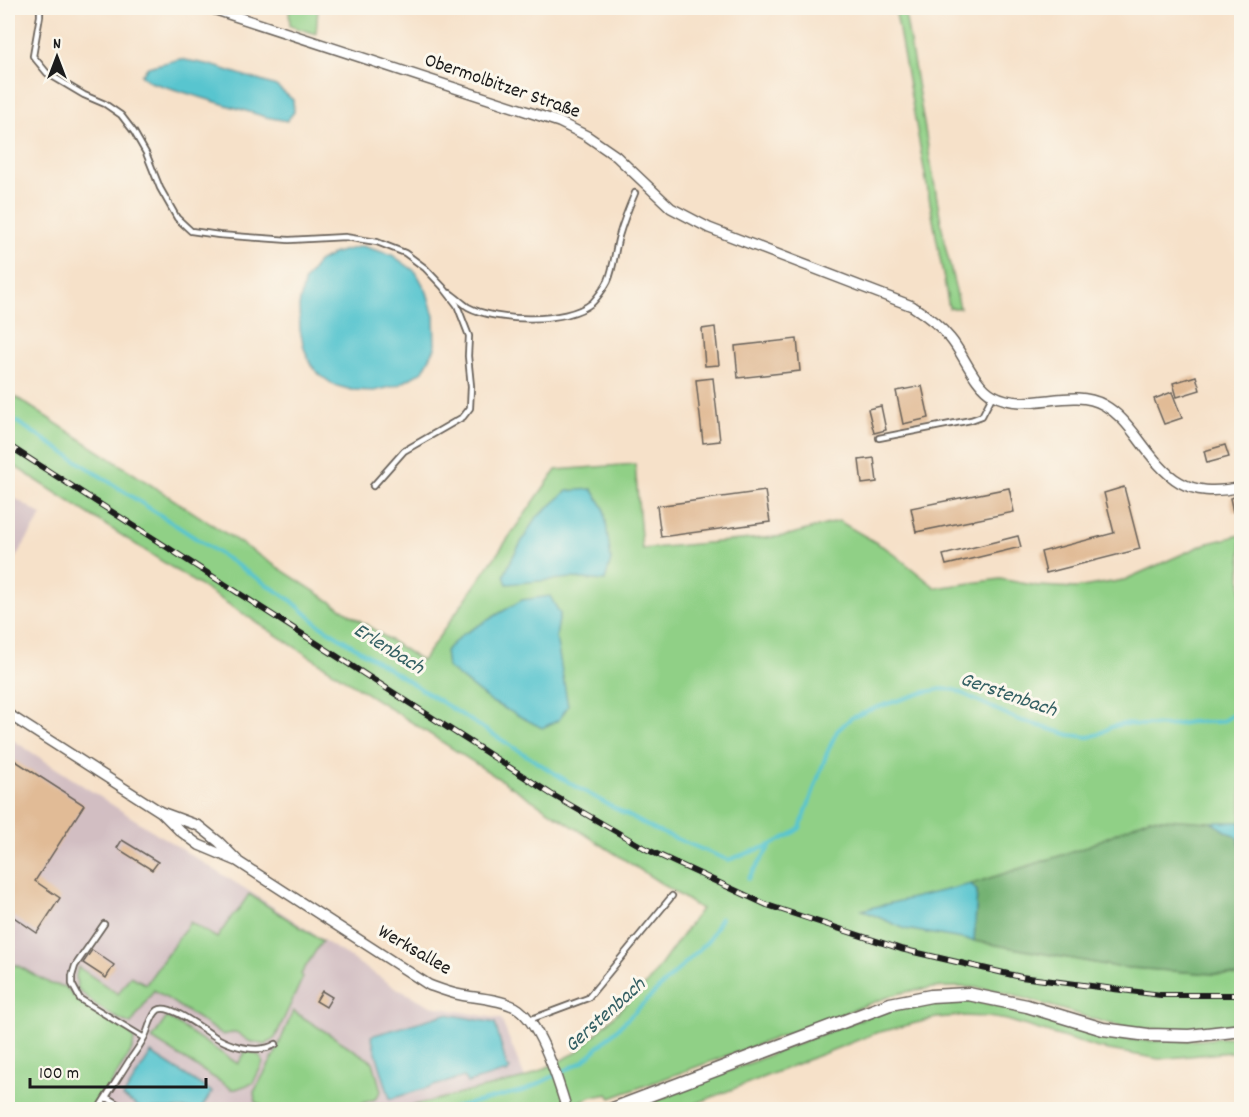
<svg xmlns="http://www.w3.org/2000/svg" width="1249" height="1117" viewBox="0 0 1249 1117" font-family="Dekko,sans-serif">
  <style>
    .industrial { fill: #d2bec2 }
    .green { fill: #90d086; stroke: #567651; stroke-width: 1.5 }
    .forest { fill: #74b273; stroke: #486748; stroke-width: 1.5 }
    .water { fill: #58c5cf; stroke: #3a7076; stroke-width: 1.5 }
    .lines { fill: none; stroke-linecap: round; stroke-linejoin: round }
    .stream { stroke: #58c5cf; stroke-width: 4 }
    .building { fill: #e1bb96 }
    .service-casing { stroke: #686159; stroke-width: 8 }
    .minor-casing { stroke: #686159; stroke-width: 12 }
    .tertiary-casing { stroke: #686159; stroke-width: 15 }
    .service { stroke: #fff; stroke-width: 4.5 }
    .minor { stroke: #fff; stroke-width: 9 }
    .tertiary { stroke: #fff; stroke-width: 12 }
    .rail-casing { stroke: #1c1c1c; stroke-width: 6 }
    .rail { stroke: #fbf7ec; stroke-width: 4; stroke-dasharray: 11; stroke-linecap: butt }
    .labels { text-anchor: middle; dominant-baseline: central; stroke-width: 6; stroke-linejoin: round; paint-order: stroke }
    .street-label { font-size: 20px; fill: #1c1c1c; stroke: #fbf7ec }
    .water-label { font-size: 21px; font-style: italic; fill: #346064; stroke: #fbf7ec }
  </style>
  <rect width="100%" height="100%" fill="#fbf7ec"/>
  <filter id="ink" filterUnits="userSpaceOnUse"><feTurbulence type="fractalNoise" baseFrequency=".0167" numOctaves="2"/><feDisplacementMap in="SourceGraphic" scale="12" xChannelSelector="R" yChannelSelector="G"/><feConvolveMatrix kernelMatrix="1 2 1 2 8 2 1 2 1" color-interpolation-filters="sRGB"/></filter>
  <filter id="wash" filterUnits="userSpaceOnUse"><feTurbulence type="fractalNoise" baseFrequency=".008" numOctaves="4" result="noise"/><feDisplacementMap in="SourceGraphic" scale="24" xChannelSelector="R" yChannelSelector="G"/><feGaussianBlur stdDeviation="1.35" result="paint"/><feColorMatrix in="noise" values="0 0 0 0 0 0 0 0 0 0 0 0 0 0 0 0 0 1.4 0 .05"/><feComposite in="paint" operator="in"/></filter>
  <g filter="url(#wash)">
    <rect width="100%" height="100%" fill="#f6e1c9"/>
    <path class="industrial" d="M8 494 42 515 8 570Z
      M8 737 148 828 252 893 393 986 431 1006 501 1019 525 1078 399 1109H64L111 1030 8 962Z"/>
    <path class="green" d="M289 8H318L316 34 290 26Z
      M895 8H904L945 245 960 308H949Z
      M8 392 422 661 556 470 635 464 642 549 785 536 839 521 889 550 936 588 1000 579 1038 586 1076 588 1124 580 1205 544 1241 535V934L974 941 1117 967 1241 976V1024C1205 1027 1169 1032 1132 1028 1101 1024 1071 1011 1040 1003 1023 998 1005 992 987 989 962 985 926 987 901 993 889 996 878 1001 866 1005L611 1098 608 1094 598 1096H593L561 1109H399L525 1078 578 1052 650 980 701 909 8 462Z
      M249 894 322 941 301 974 303 977 275 1038 265 1045 249 1041 236 1032 223 1035 154 990 131 1024C111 1017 92 1003 77 988L76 976 78 967 118 994 130 976 146 984 190 922 217 938 232 916 237 912Z
      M8 962 20 967 51 984 66 987 74 997 130 1033 134 1038 133 1048 100 1102 97 1100 91 1109 15 1110 8 1107Z
      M961 1001C977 1002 992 1003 1007 1007 1038 1015 1068 1028 1100 1035 1149 1045 1192 1041 1241 1036V1051L1159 1059 1098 1048 1007 1020 988 1017 959 1016 936 1018 876 1033 682 1109 632 1110 822 1034 874 1014 933 1002Z
      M293 1011 373 1062 381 1091 375 1099 360 1104 357 1110 268 1109 255 1102 254 1092 275 1054Z
      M167 1017 238 1064 245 1053 241 1049 243 1048 260 1056 263 1063 253 1083 236 1089H232L152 1039Z"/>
    <path class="forest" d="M1149 818 1211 822 1238 838 1241 848V976L1117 967 974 941 977 891 971 884 1081 849Z"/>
    <path class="water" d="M180 59 211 65 276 86 293 100 294 112 287 121 266 117 150 82 141 75 148 67Z
      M362 246 392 255 416 272 427 292 434 316 435 348 423 371 399 385 374 391 352 390 334 385 320 375 311 365 304 348 300 330 299 306 304 282 318 262 335 253Z
      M592 489 604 508 611 560 605 581 572 578 507 584 504 576 512 558 535 519 567 491Z
      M550 596 560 614 556 637 568 706 559 720 542 728 490 701 447 667 445 651 462 635 522 600Z
      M1211 822H1241V848L1238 838Z
      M971 884 977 891 974 941 905 929 862 910Z
      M446 1014 495 1023 507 1067 510 1069 507 1073 504 1072 467 1083 464 1077 390 1099 371 1036Z
      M151 1053 212 1092 201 1109H142L123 1097Z"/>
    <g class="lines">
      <path class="stream" d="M8 416 292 601 318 624 578 788 655 830 728 860 771 845
        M748 879 771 845 790 835 800 828 827 753 837 731 851 718 875 708 925 692 942 689 955 690 1016 719 1070 735 1089 737 1099 734 1111 727 1122 724 1168 726 1190 722H1217L1225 720 1242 708
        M451 1110 456 1107 526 1090 584 1061 708 941 721 918"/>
    </g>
    <g id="blocks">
      <path class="building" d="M715 327 719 365 705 366 702 329Z
        M797 339 800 371 738 378 735 346Z
        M1196 376 1200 390 1177 397 1173 383Z
        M713 378 720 441 703 443 696 380Z
        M922 386 929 418 903 424 896 391Z
        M1172 392 1182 418 1164 424 1154 399Z
        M881 406 886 430 874 433 868 409Z
        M1225 445 1229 457 1207 463 1204 451Z
        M874 458 877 482 862 484 859 460Z
        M1124 487 1140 549 1046 573 1041 552 1114 533 1104 493Z
        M1009 488 1014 512 916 532 911 508Z
        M765 491 770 522 661 537 657 506Z
        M1242 495V510L1233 512 1230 498Z
        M1018 536 1021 547 946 565 943 555Z
        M14 760 84 805 35 881 60 898 37 933 8 913V770Z
        M122 840 158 862 152 870 117 848Z
        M92 950 114 965 106 978 83 963Z
        M322 991 332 997 326 1007 316 1001Z"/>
    </g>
  </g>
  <g filter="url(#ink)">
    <use href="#blocks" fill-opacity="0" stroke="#686159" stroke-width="1.5"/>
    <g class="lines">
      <defs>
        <path id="service" d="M40 8V16L33 56 47 73 84 95 105 104 121 115 134 132 146 153 160 188 177 218 191 231 219 235 289 240 345 237 377 242 405 253 425 268 443 287 457 305 469 336 468 356 471 386 470 408 463 417 404 451 373 486
          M450 293C456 297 462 303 468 307 496 322 566 324 592 303 597 298 605 287 608 281 614 267 615 250 619 236 623 222 629 207 635 193
          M879 438 971 420 982 416 993 395
          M104 924 75 966 72 976V984L80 999 144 1038
          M529 1020 588 998 672 896
          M106 1097 127 1110
          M99 1108C109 1092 119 1077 129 1061 134 1054 140 1046 144 1038 149 1030 150 1016 158 1010 170 1002 207 1033 219 1039 234 1047 260 1054 276 1044"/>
        <path id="minor" d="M210 8 559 122 587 136 616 156 671 208 709 228 912 306C926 315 939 324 950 338 964 354 974 385 993 395 1028 414 1070 386 1104 405 1118 413 1127 424 1137 437 1168 479 1185 499 1242 487
          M8 714 161 812 199 826 219 842 237 860
          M161 812 180 831 199 845 237 861 429 985C440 989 450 993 461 995 478 998 499 999 515 1007 540 1020 559 1083 567 1110"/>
        <path id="tertiary" d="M610 1110 890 1004 931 996 968 994 1027 1006 1103 1029 1148 1035 1189 1036 1242 1030"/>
      </defs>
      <use href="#service" class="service-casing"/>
      <use href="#minor" class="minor-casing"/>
      <use href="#tertiary" class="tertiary-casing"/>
      <use href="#service" class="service"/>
      <use href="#minor" class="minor"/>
      <use href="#tertiary" class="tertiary"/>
      <defs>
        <path id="rail" d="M8 445 551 794 646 849 767 905 901 949 1021 977 1161 995H1242"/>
      </defs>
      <use href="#rail" class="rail-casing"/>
      <use href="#rail" class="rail"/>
    </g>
  </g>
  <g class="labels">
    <g class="street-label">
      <text transform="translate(502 87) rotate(19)">Obermolbitzer Straße</text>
      <text transform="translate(414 951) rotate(30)">Werksallee</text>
    </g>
    <g class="water-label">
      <text transform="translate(388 650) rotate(32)">Erlenbach</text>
      <text transform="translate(1008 696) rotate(19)">Gerstenbach</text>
      <text transform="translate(606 1016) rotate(-42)">Gerstenbach</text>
    </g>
  </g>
  <rect width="1249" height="1117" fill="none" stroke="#fbf7ec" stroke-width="30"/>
  <g transform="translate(57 57)" stroke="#fbf7ec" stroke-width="4.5" paint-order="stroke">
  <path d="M0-4.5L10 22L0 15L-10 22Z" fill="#1c1c1c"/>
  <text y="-9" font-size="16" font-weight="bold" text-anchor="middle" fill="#1c1c1c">N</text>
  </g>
  <path d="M30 1078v9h176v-9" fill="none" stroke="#1c1c1c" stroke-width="3"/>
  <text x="39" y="1078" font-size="18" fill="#1c1c1c" stroke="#fbf7ec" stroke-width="4.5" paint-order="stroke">100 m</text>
</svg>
